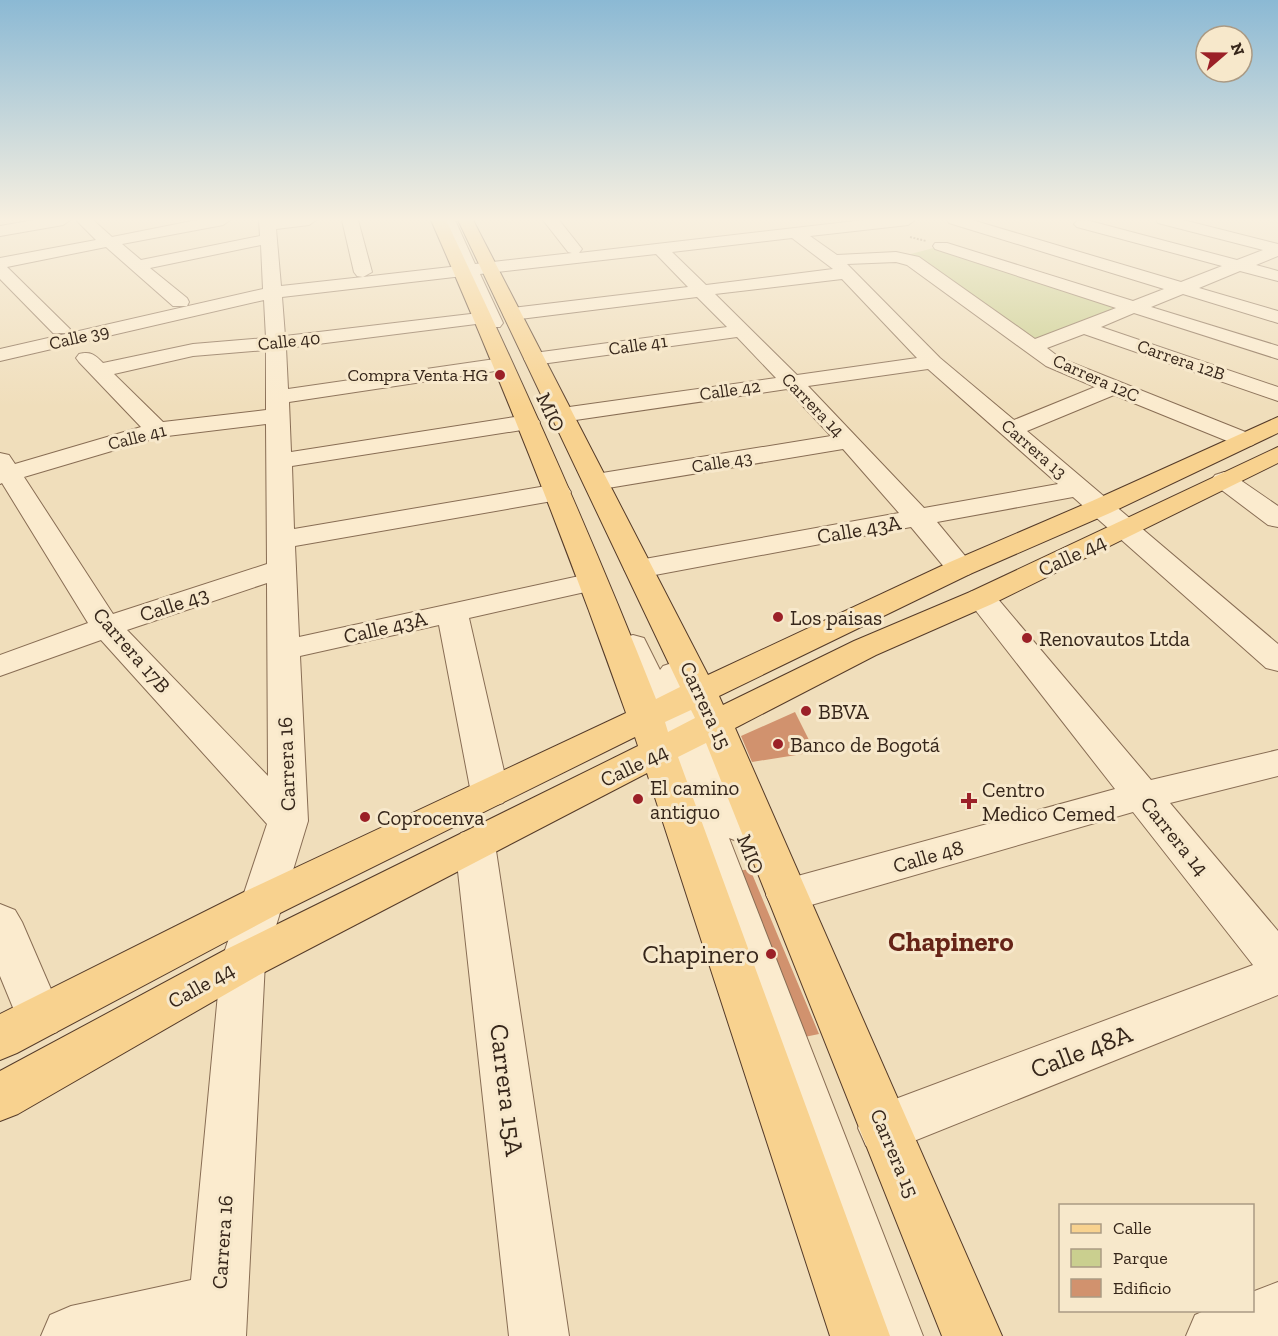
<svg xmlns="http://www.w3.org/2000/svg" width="1278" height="1336" viewBox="0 0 1278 1336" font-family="'Zilla Slab',serif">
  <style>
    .green { fill: #cacf8f }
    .building { fill: #d1926e }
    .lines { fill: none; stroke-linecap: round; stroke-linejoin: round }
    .minor-casing { stroke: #886d54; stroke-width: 2 }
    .major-casing { stroke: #553b29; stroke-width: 2 }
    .path { stroke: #886d54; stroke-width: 2; stroke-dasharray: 2 1.5; stroke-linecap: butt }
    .minor { fill: #fbebce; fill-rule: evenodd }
    .major { fill: #f8d28f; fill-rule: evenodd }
    .poi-dot { fill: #9b2027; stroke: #f7e8cb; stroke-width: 2 }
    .labels { text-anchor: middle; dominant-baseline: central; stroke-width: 6; stroke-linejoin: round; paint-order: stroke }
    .far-street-label { font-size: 18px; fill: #36261a; stroke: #f7e8cb }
    .far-poi-label { font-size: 18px; fill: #36261a; stroke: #f7e8cb; text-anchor: end }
    .street-label { font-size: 21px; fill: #36261a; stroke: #f7e8cb }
    .poi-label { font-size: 21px; fill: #36261a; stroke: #f7e8cb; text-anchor: start }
    .near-poi-label { font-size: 26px; fill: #36261a; stroke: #f7e8cb; text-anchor: end }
    .near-street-label { font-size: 26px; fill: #36261a; stroke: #f7e8cb }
    .near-neighbourhood-label { font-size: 27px; font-weight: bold; fill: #662317; stroke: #f7e8cb }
  </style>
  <rect width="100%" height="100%" fill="#f0debb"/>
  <path class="green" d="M941 246 1134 307 1033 347 907 255Z"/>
  <path class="building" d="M795 712 815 752 752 762 741 736Z
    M750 869 819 1034 790 1040 725 873Z"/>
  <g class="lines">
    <defs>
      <path id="minor" d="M34 220H70L63 225 0 236V226Z
        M76 220H93L112 237 197 220H230L223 225 122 244 141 260 260 236 259 220H316L309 225 276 229 281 286 363 277 357 276 354 272 342 220H358L372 272 363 277 459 266 440 220H455L475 264 572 253 568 252 543 220H559L582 249 579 253 864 220H915L908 225 810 236 837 255 896 252 919 257 1035 339 1116 308 935 249 933 246 935 243H947L1133 301 1164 289 949 223 947 220H972L1181 282 1222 266 1077 227 1074 224 1077 221 1086 220 1237 260 1263 250 1158 223 1156 220H1183L1278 244V256L1256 265 1278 271V281L1240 271 1199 288 1278 311V323L1183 294 1151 307 1278 346V359L1134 313 1101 327 1278 387V401L1084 334 1047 348 1060 358 1253 435 1257 440 1253 445 1245 447 1237 445 1114 395 1027 431 1278 644V671L1266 668 1073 497 937 522 975 568 970 574 960 577 950 574 911 527 639 578 629 575 624 569 629 563 639 560 899 513 843 449 596 490 587 487 583 482 587 477 596 474 831 436 787 389 562 422 554 420 551 415 554 410 562 408 776 378 737 337 534 365 527 363 524 359 527 355 534 353 727 327 697 297 512 320 505 318 503 314 505 310 512 308 688 287 656 254 480 274 503 323 500 327H486L484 323 286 348 288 389 502 358 509 360 512 364 509 368 502 370 289 402 291 452 528 415 536 417 540 422 536 427 528 429 292 466 294 529 558 484 567 486 571 492 567 498 558 500 295 546 299 637 593 573 603 576 608 582 603 588 469 618 509 793 503 803 490 807 477 803 471 793 439 625 300 656 308 821 265 962 246 1336H41L50 1315 71 1306 191 1280 221 962 267 824 101 640 0 676V655L88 623 2 483 0 484V453L9 455 15 464 141 427 79 362 76 358 79 354C91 351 95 355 103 363L193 344 266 338 264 300 0 361V349L263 289 261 245 150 268 187 298 189 302 187 306H173L106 247 7 267 70 329 67 333H53L0 279V258L96 240ZM792 238 833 269 706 285 672 252ZM896 262 907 265 1046 366 1095 387 1014 420 940 358 847 264ZM463 276 479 313 285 336 282 297ZM842 279 917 358 797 375 715 294ZM266 350V410L163 422 114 374 193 356ZM928 369 1058 484 924 508 808 386ZM266 424 267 564 113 614 24 477 159 437ZM267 583 268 776 127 630Z
        M1224 472 1233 475 1278 506V527L1268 525 1215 485 1211 480 1215 475Z
        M981 589 992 592 1151 780 1278 750V776L1170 803 1278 931V995L884 1153 866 1146 858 1128 866 1110 1253 965 1133 812 787 912 772 907 766 895 772 883 1115 789 966 598 970 592Z
        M633 635 644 638 660 670 663 666 675 662 687 666 760 827 754 837 740 842 729 838 923 1336H863L661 756 617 645 622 638Z
        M475 829 489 833 495 844 569 1336H509L455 844 461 833Z
        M0 904 15 910 22 922 63 1017 57 1032 40 1038 23 1032 0 976Z
        M1278 1282V1336H1186L1195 1315 1206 1310H1252V1292Z"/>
      <path id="major" d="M431 220H446C521 378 592 536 656 699L680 687 458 220H473L708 675 950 562 1092 501 1278 417V433L1110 513 970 574 719 696 723 705 854 641 970 592 1278 447V463L992 604 876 655 735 728 1002 1336H942L706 743 678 757 890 1336H830L647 773 259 975 18 1114 0 1121V1071L227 949 638 746 635 737 276 915 17 1053 0 1060V1014L246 891 626 713C567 546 502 382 431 220ZM691 710 695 718 668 732 665 722Z"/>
    </defs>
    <use href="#minor" class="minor-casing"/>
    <use href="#major" class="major-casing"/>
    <path class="path" d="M910 237 926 241"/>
    <use href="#minor" class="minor"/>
    <use href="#major" class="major"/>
  </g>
  <linearGradient id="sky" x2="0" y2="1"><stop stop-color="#8bb9d4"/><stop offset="0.54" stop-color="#f8f0e0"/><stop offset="1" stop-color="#f8f0e0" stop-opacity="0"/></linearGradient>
  <rect width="1278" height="407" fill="url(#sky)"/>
  <g class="poi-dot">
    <circle cx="500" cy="375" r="6"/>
    <circle cx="778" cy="617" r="6"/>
    <circle cx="1027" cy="638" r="6"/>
    <circle cx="806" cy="711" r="6"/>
    <circle cx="778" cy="744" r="6"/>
    <circle cx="638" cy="799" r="6"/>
    <path d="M966 792h6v6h6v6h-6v6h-6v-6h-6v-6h6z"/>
    <circle cx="365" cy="817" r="6"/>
    <circle cx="771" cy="954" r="6"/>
  </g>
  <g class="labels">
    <g class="far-street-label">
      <text transform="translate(79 337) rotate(-13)">Calle 39</text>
      <text transform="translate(289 341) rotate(-6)">Calle 40</text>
      <text transform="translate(638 345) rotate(-8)">Calle 41</text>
      <text transform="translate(1181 360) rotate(19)">Carrera 12B</text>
      <text transform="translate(1096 378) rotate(24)">Carrera 12C</text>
      <text transform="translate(730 390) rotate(-8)">Calle 42</text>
      <text transform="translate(813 405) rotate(46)">Carrera 14</text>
      <text transform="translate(137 437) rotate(-14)">Calle 41</text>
      <text transform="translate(1034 449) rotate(41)">Carrera 13</text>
      <text transform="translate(722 462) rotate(-9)">Calle 43</text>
    </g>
    <g class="far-poi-label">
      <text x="488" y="375">Compra Venta HG</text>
    </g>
    <g class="street-label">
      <text transform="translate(551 412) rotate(65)">MIO</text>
      <text transform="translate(859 529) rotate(-10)">Calle 43A</text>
      <text transform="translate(1072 555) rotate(-25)">Calle 44</text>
      <text transform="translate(174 604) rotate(-18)">Calle 43</text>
      <text transform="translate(385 627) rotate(-13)">Calle 43A</text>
      <text transform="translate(132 650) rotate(49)">Carrera 17B</text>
      <text transform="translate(706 705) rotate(65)">Carrera 15</text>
      <text transform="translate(286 764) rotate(-92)">Carrera 16</text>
      <text transform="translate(634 765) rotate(-26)">Calle 44</text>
      <text transform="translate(1175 836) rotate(51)">Carrera 14</text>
      <text transform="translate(751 854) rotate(68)">MIO</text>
      <text transform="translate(928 856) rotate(-16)">Calle 48</text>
      <text transform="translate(201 985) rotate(-29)">Calle 44</text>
      <text transform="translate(895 1153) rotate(67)">Carrera 15</text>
      <text transform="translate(222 1242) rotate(-86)">Carrera 16</text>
    </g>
    <g class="poi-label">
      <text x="790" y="617">Los paisas</text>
      <text x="1039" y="638">Renovautos Ltda</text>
      <text x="818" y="711">BBVA</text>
      <text x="790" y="744">Banco de Bogotá</text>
      <text x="650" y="787">El camino<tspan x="650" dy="24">antiguo</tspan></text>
      <text x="982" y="789">Centro<tspan x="982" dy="24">Medico Cemed</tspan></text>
      <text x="377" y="817">Coprocenva</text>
    </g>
    <g class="near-poi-label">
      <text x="759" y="954">Chapinero</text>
    </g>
    <g class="near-street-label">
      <text transform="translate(1081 1051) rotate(-21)">Calle 48A</text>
      <text transform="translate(507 1090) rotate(83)">Carrera 15A</text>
    </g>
    <g class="near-neighbourhood-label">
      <text x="951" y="942">Chapinero</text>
    </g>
  </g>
  <rect x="1059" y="1204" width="195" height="108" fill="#f7e8cb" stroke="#aa9a84" stroke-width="1.5"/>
  <rect x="1071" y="1224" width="30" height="9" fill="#f8d28f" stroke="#aa9a84" stroke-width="1.5"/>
  <text x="1113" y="1234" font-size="18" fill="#36261a">Calle</text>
  <rect x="1071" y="1249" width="30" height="18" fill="#cacf8f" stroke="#aa9a84" stroke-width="1.5"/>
  <text x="1113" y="1264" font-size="18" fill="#36261a">Parque</text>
  <rect x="1071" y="1279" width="30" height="18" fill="#d1926e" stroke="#aa9a84" stroke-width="1.5"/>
  <text x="1113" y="1294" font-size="18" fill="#36261a">Edificio</text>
  <g transform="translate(1224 54) rotate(70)"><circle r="28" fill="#f7e8cb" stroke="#aa9a84" stroke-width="1.5"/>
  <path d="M0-4.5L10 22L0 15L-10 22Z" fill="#9b2027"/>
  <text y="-9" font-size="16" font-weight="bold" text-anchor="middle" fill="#36261a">N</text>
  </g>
</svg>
